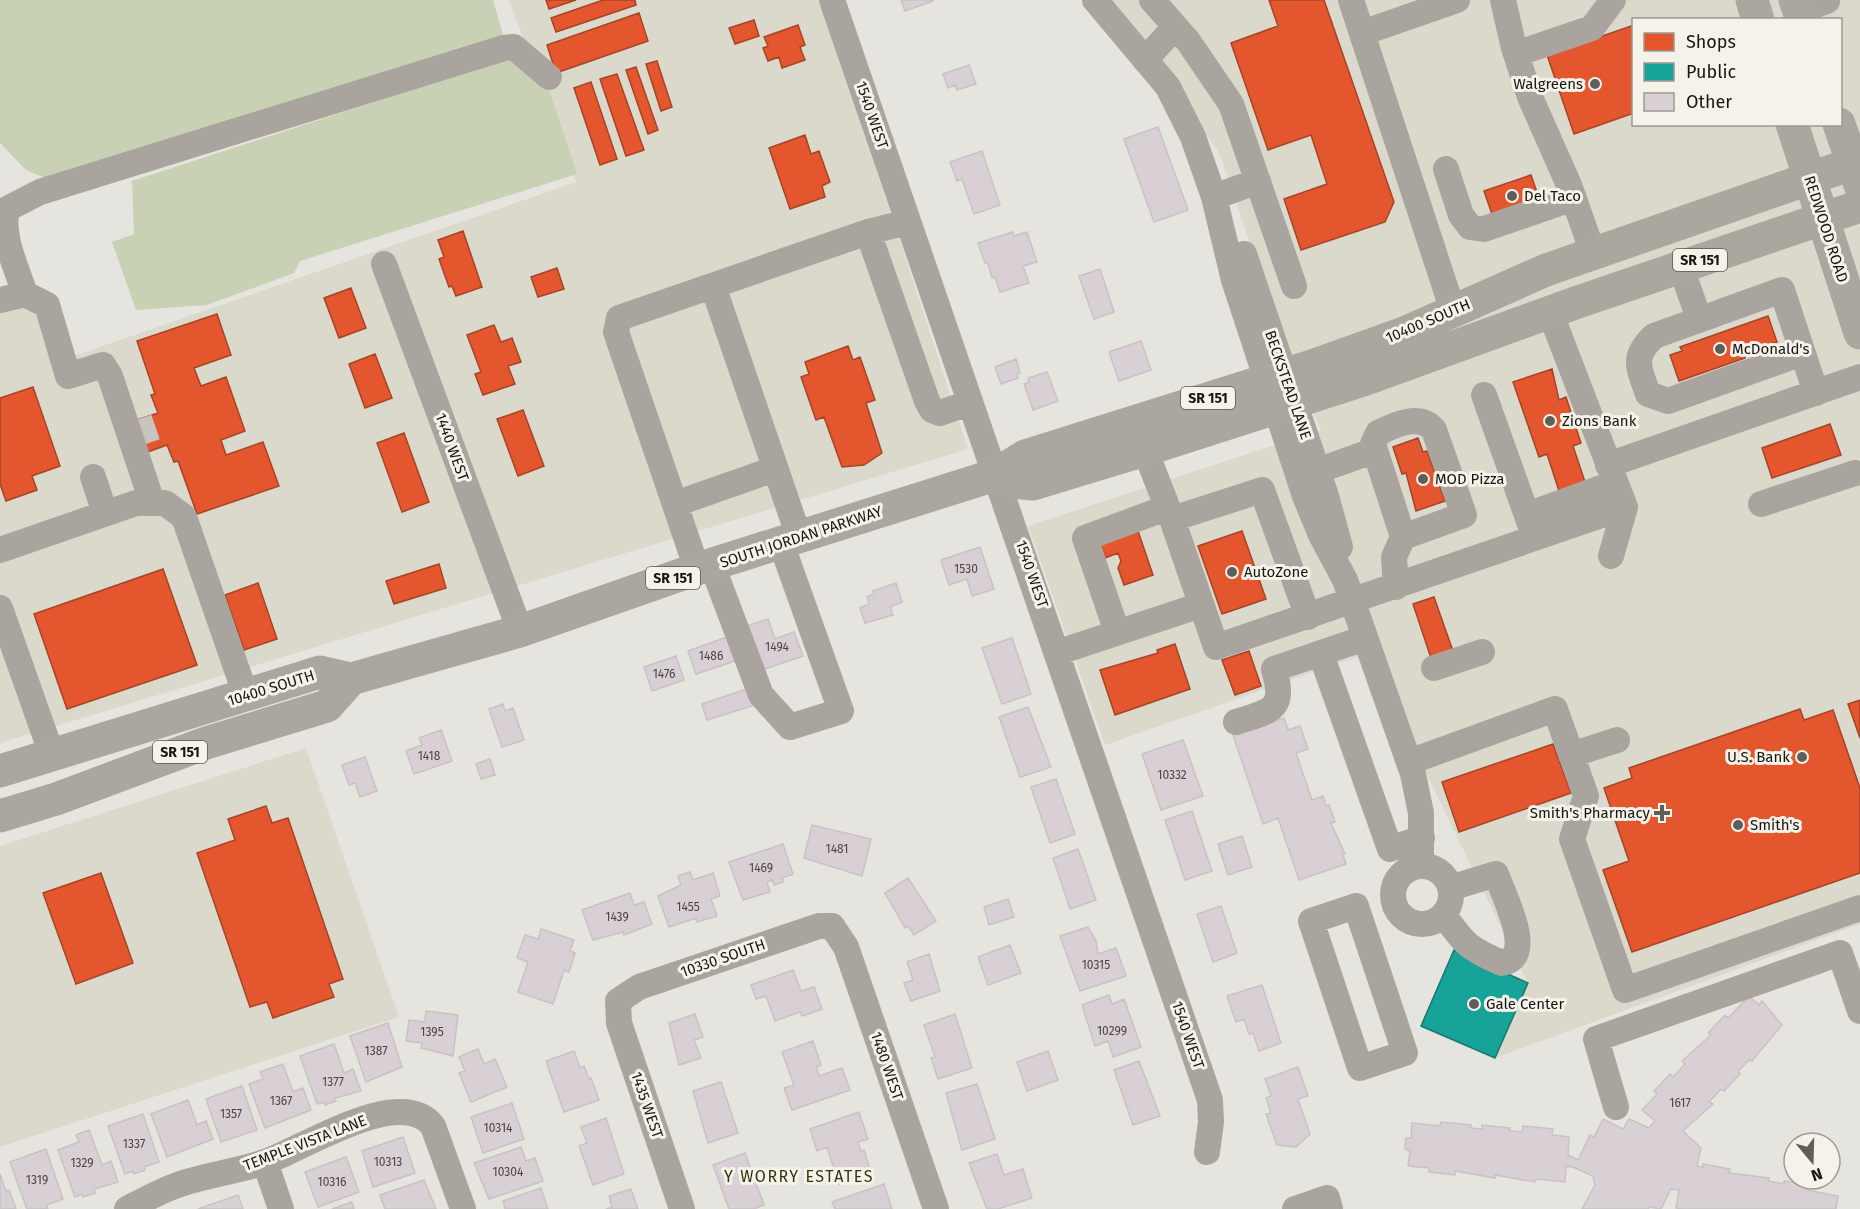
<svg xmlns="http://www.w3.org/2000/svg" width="1860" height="1209" viewBox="0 0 1860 1209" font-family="'Fira Sans',sans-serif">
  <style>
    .built { fill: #dbd8cc; fill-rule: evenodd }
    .green { fill: #c8d1b3 }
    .shops { fill: #e4572e; stroke: #a64426; stroke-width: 1.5 }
    .public { fill: #17a398; stroke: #177970; stroke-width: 1.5 }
    .building { fill: #d8d0d4; stroke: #c6c4c2; stroke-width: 1.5 }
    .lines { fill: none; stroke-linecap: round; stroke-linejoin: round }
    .minor-tunnel { stroke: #c6c5c0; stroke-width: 26; stroke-dasharray: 26 13; stroke-linecap: butt }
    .minor { stroke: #a9a49d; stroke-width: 26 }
    .major { stroke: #aaa79f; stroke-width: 33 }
    .poi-dot { fill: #5f5e5a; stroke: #f5f2e9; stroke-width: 2 }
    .labels { text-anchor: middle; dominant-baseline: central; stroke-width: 6; stroke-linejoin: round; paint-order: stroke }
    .number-label { font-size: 12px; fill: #484644 }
    .shield { fill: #f5f2e9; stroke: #5a5853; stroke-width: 1.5 }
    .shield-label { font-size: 14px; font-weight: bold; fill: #171613 }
    .poi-label { font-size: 15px; fill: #171613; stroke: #f5f2e9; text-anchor: start }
    .street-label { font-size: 15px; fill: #171613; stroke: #f5f2e9 }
    .neighbourhood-label { font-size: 16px; letter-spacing: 1.5px; fill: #2f3711; stroke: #f5f2e9 }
  </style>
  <rect width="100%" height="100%" fill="#e5e4de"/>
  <path class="built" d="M509 0H821L968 449 0 743V302L41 289 74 356 576 182Z
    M1111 0H1860V924L1495 1058 1528 983 1368 653 1105 745 1028 526 1321 430 1283 341 1219 152 1114 9ZM1634 20H1840V124H1634Z
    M306 748 399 1017 0 1147V846Z"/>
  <path class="green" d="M0 0H493L503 35 232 124 47 179 26 170 0 143Z
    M512 57 549 90 577 174 300 261 294 273 207 305 136 310 112 242 134 234 132 181Z"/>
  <path class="shops" d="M546 0H576L549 9Z
    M603 0H635L636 5 556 32 551 18Z
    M1269 0H1324L1394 202 1385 222 1301 250 1284 199 1327 184 1311 135 1268 150 1231 43 1278 26Z
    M639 13 648 41 556 73 547 45Z
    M754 20 759 36 735 44 729 28Z
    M798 25 805 45 800 47 805 60 782 68 779 57 768 61 763 48 768 46 764 37Z
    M1634 25V113L1574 134 1547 55Z
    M657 61 672 107 661 111 646 64Z
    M636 67 658 130 648 134 626 70Z
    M617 74 644 150 626 156 600 79Z
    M591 82 617 159 600 165 574 88Z
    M805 135 811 154 819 151 830 182 822 186 825 197 790 209 769 148Z
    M1531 175 1540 201 1493 217 1484 191Z
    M463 231 482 287 456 296 452 286 449 287 439 259 444 257 438 240Z
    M557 268 564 289 538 297 531 277Z
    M351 288 366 328 339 338 324 298Z
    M217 314 231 355 194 368 201 386 226 377 245 431 221 440 226 455 263 442 279 486 197 514 178 461 174 462 167 445 142 454 131 422 158 413 151 395 155 394 137 341Z
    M1768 316 1777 342 1744 354 1745 358 1679 381 1670 355 1682 351 1680 347Z
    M494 325 501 342 512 338 521 362 508 366 515 384 483 395 475 374 481 372 467 335Z
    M848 346 853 360 860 357 875 400 866 403 882 453 864 465 842 467 824 417 816 420 801 377 809 374 805 362Z
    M375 354 392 398 365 408 349 364Z
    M1552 369 1559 400 1566 397 1581 443 1573 446 1586 485 1560 494 1547 454 1539 457 1513 382Z
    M33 387 60 466 32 476 37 490 6 501 0 484V398Z
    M523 410 544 466 518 476 497 419Z
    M1830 424 1841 455 1772 478 1762 448Z
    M404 433 429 502 402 512 377 443Z
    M1418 438 1423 452 1427 451 1445 501 1416 511 1406 473 1402 474 1393 447Z
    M1138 531 1153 575 1124 585 1118 568 1121 561 1118 553 1105 558 1100 544Z
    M1242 531 1266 599 1222 614 1198 546Z
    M439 564 446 588 394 604 386 581Z
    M163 569 197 665 67 709 34 614Z
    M258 583 277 639 244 650 225 595Z
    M1434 597 1453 651 1431 658 1413 604Z
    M1175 644 1190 689 1115 715 1100 670 1158 653 1157 650Z
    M1249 651 1261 686 1235 695 1222 660Z
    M1860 700V738L1848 704Z
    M1800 709 1804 720 1833 710 1860 788V873L1632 952 1603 870 1629 861 1604 788 1632 778 1629 768Z
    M1553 744 1571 793 1459 832 1442 782Z
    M266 806 272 823 288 818 343 979 329 984 334 997 273 1018 267 1002 250 1007 197 853 235 840 228 819Z
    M101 873 133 963 76 984 43 893Z"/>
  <path class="public" d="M1454 950 1528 983 1495 1058 1421 1026Z"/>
  <path class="building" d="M901 0H933V1L905 11Z
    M969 65 976 84 957 90 955 85 948 88 943 74Z
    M1158 127 1188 210 1154 222 1124 139Z
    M982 151 1000 205 974 214 962 179 957 181 950 162Z
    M1013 232 1014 236 1027 232 1037 262 1023 266 1029 283 1000 292 995 277 992 278 988 263H985L978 243Z
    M1100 269 1114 312 1094 319 1079 276Z
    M1141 341 1151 370 1119 381 1109 352Z
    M1016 359 1020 373 1017 374 1018 378 1001 384 995 367Z
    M1047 372 1058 401 1033 410 1024 384 1029 382 1028 378Z
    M980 547 994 589 972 596 967 579 949 585 941 560Z
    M896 583 902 602 890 607 893 615 865 623 860 608 869 604 867 597 874 594 873 591Z
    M768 619 775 639 794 632 803 656 762 670 747 626Z
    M727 637 735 661 696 674 688 651Z
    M1012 638 1031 694 1002 704 982 648Z
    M676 656 684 680 652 691 644 667Z
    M750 688 755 705 707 720 702 704Z
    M503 704 505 711 513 708 524 740 502 747 489 709Z
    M1028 707 1051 767 1020 777 999 717Z
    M1284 718 1288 730 1300 726 1308 749 1296 753 1312 800 1323 796 1326 806 1329 805 1335 822 1331 823 1345 854 1343 855 1346 864 1299 880 1278 818 1263 824 1233 735Z
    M441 730 452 761 414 774 406 751 422 745 419 738Z
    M1183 740 1203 796 1161 810 1142 754Z
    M365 757 377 791 360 797 355 783 349 785 342 765Z
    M490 759 495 775 481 779 476 764Z
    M1056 779 1075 834 1050 843 1031 787Z
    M1192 811 1212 871 1185 880 1165 820Z
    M812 825 871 839 862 876 804 858Z
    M1242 836 1252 867 1228 875 1218 844Z
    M783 844 793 874 782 878 783 882 774 885 772 880 767 882 770 892 743 900 729 862Z
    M1078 849 1096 900 1070 909 1053 858Z
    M690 872 693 880 713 873 720 896 711 899 717 916 697 922 696 918 669 927 658 896 681 885 678 876Z
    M908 878 936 921 914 935 908 926 905 928 885 893Z
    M630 893 634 905 644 902 652 924 624 935 623 932 593 940 582 910Z
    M1008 899 1014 917 989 925 984 907Z
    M1221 906 1237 953 1213 962 1197 914Z
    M1088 927 1096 941 1098 954 1116 948 1126 976 1080 991 1060 936Z
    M541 929 574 940 570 951 575 953 569 972 564 970 553 1004 518 992 528 962 517 958 525 935 538 939Z
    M1010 945 1021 973 988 985 978 957Z
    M929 954 940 991 911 1001 904 983 913 980 907 962Z
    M793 970 801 991 814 987 822 1009 802 1016 800 1012 775 1021 766 996 756 999 751 985Z
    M1262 985 1281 1043 1259 1051 1253 1033 1249 1034 1244 1019 1236 1022 1227 996Z
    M1109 995 1112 1004 1124 999 1141 1047 1113 1057 1108 1041 1095 1046 1082 1005Z
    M1749 996 1759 1005 1762 1001 1782 1025 1752 1061 1749 1060 1738 1071 1740 1074 1724 1091 1721 1089 1709 1102 1713 1104 1683 1131 1701 1148 1697 1166 1703 1167V1164L1730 1169 1729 1173 1769 1178 1768 1181 1784 1184V1181L1808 1185 1807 1190 1838 1196 1836 1209H1682L1676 1208 1679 1190 1671 1189 1661 1209 1649 1207V1209H1582L1595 1185 1593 1176 1573 1167 1566 1166 1565 1182 1536 1179 1535 1182 1495 1175V1178L1455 1171V1175L1429 1172V1168L1408 1166 1410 1151 1405 1149 1406 1138H1411L1412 1123 1440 1126 1441 1122 1471 1125V1128L1482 1129V1125L1510 1128V1131L1522 1132 1523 1126 1553 1129 1552 1135 1569 1137 1568 1155 1578 1160 1590 1135 1594 1137 1603 1119 1623 1129 1629 1119 1649 1128 1655 1121 1642 1110 1657 1094 1654 1091 1670 1074 1673 1077 1685 1064 1682 1061 1711 1035 1708 1033 1725 1015 1728 1018Z
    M426 1011 458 1015 453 1056 421 1048 422 1043 406 1041 409 1020 425 1022Z
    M695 1014 703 1037 694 1040 701 1058 679 1065 669 1023Z
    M955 1014 972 1068 938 1079 931 1058 935 1057 924 1025Z
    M388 1023 402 1067 366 1082 350 1036Z
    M813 1041 821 1065 816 1067 819 1076 842 1068 850 1090 792 1110 784 1088 794 1085 782 1052Z
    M334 1044 344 1073 353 1069 361 1091 335 1098 336 1101 325 1105 324 1102 317 1104 300 1056Z
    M478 1049 484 1064 495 1059 507 1087 471 1102 459 1073 465 1071 459 1057Z
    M574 1051 580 1068 584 1066 589 1079 591 1078 599 1100 564 1112 546 1061Z
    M1048 1051 1058 1080 1027 1091 1017 1062Z
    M1139 1061 1160 1116 1133 1125 1114 1070Z
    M283 1064 293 1092 303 1088 311 1110 265 1128 249 1084 263 1079 260 1072Z
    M1298 1067 1308 1096 1298 1099 1310 1134 1296 1147 1277 1145 1266 1114 1271 1113 1266 1098 1271 1096 1265 1079Z
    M721 1082 738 1133 708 1143 693 1091Z
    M977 1084 995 1139 962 1150 946 1093Z
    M242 1086 257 1130 221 1142 206 1099Z
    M188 1100 197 1125 206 1121 213 1139 167 1157 151 1114Z
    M512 1103 524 1139 483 1153 471 1117Z
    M859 1112 868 1139 858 1142 861 1151 864 1150 871 1173 839 1184 827 1147 817 1151 810 1129Z
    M143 1114 159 1162 144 1167 145 1170 134 1174 133 1171 125 1174 108 1126Z
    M606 1118 624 1174 593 1185 579 1146 587 1143 581 1127Z
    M89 1130 102 1165 111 1161 118 1182 94 1189 95 1193 83 1197 82 1194 75 1197 58 1150 79 1142 76 1135Z
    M403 1137 415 1173 373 1187 362 1151Z
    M521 1147 526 1161 535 1158 543 1181 489 1199 474 1163Z
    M46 1149 63 1199 47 1205 48 1209H27L10 1162Z
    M745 1153 764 1205 754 1209H729L713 1165Z
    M997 1154 1004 1175 1023 1169 1032 1198 998 1209H987L969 1163Z
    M346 1157 359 1192 318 1207 305 1172Z
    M0 1174 6 1191 9 1190 16 1209H0Z
    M424 1180 436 1209H385L380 1195Z
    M884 1184 892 1209H835L832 1202Z
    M541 1188 548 1209H505L503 1201Z
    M631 1189 638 1209H606L612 1207 609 1196Z
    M238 1195 243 1209H198Z
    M352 1202 354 1209H332Z"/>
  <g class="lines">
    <path class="minor-tunnel" d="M139 419 150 451"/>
    <path class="minor" d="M832 0C958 367 1086 733 1210 1100L1211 1122 1207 1152
      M1095 0 1168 87 1193 137 1214 197 1234 280 1305 496 1321 535 1345 580 1413 774 1421 813V866
      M1152 0 1188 41 1231 104 1294 286
      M1351 0 1453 311
      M1503 0 1514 48 1530 97 1569 185 1593 253
      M1799 11 1827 1
      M1362 33 1457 0
      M1516 54 1592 28 1613 0
      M1145 60 1175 27
      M1446 169 1461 215 1470 227 1484 229 1574 198
      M1214 197 1258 181
      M868 232 927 401 932 410 940 413 969 403
      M1244 254 1326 496 1340 547
      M384 264 520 631
      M1681 267 1699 319
      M713 286 799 537
      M25 294C17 269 0 235 7 209L40 192 504 48 514 47 549 77
      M0 300 25 294 47 305 68 376 103 365 110 376 152 502
      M1550 312 1625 507 1611 556
      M1802 353 1668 401 1648 394C1639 367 1631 358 1654 336L1782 290 1816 393
      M1484 395 1535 538
      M1145 450 1172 519 1262 490 1308 617
      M1608 465 1860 377
      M1317 471 1373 451
      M93 477 105 513
      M675 504 775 469
      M1761 504 1855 473
      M1527 515 1615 483
      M1172 519 1216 647 1625 507
      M0 550 136 503H165L184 517 246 696
      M712 565 761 695 790 727 841 711 781 543
      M697 569 616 332 619 318 868 232 908 222
      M1396 587 1394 557 1403 537 1373 444 1378 433C1396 424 1420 413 1434 430L1464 515 1403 537
      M0 608 52 755
      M1117 632 1085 538 1166 508
      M1059 652 1201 605
      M1321 654 1390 849 1422 838
      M1434 668 1482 652
      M1236 722C1271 711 1286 710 1274 669L1365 638
      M1571 755 1617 740
      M1409 762 1555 709 1586 796 1572 839 1625 990 1860 908
      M1393 895a29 29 0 1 1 58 0a29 29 0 1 1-58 0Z
      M1356 906 1405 1053 1360 1068 1311 921Z
      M1444 915C1464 944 1469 949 1502 963 1537 958 1503 894 1496 874L1450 888
      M1616 1107 1596 1039 1840 953 1860 1011
      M265 1162 281 1209
      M127 1209C148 1198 168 1187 190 1181 215 1174 240 1170 265 1162 303 1149 400 1084 433 1126L463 1209
      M682 1209 619 1023 618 1001 639 987 819 926H832L846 947 936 1209
      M1295 1209 1327 1198 1330 1209"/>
    <path class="major" d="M1752 0 1758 20
      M1795 0 1802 20
      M1792 124 1860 333
      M1839 124 1860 185
      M995 475 1013 482 1033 484 1145 450 1366 379 1578 302 1860 206
      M0 771 320 672 351 679 520 631 697 569 995 475 1025 456 1312 366 1404 333 1546 270 1860 161
      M0 816 56 799 206 743 327 706 351 679"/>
  </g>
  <g class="poi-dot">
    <circle cx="1595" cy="84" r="6"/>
    <circle cx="1512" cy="196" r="6"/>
    <circle cx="1720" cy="349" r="6"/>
    <circle cx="1550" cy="421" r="6"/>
    <circle cx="1423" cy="479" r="6"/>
    <circle cx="1232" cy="572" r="6"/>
    <circle cx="1802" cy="757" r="6"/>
    <path d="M1659 804h6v6h6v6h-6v6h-6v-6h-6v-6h6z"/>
    <circle cx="1738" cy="825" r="6"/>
    <circle cx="1474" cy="1004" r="6"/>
  </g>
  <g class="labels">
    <g class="number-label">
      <text x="966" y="569">1530</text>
      <text x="777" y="647">1494</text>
      <text x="711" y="656">1486</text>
      <text x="664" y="674">1476</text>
      <text x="429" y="756">1418</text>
      <text x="1172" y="775">10332</text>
      <text x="837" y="849">1481</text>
      <text x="761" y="868">1469</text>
      <text x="688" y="907">1455</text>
      <text x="617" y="917">1439</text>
      <text x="1096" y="965">10315</text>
      <text x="1112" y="1031">10299</text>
      <text x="432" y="1032">1395</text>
      <text x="376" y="1051">1387</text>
      <text x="333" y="1082">1377</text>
      <text x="281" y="1101">1367</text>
      <text x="1680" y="1103">1617</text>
      <text x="231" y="1114">1357</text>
      <text x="498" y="1128">10314</text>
      <text x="134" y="1144">1337</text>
      <text x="388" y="1162">10313</text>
      <text x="82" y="1163">1329</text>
      <text x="508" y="1172">10304</text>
      <text x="37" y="1180">1319</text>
      <text x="332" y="1182">10316</text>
    </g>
    <g class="shield">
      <rect x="1673" y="249" width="54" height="22" rx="4.5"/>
      <rect x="1181" y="387" width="54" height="22" rx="4.5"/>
      <rect x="646" y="567" width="54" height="22" rx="4.5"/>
      <rect x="153" y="741" width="54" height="22" rx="4.5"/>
    </g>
    <g class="shield-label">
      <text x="1700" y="260">SR 151</text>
      <text x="1208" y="398">SR 151</text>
      <text x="673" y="578">SR 151</text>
      <text x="180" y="752">SR 151</text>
    </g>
    <g class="poi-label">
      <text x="1583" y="84" text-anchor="end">Walgreens</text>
      <text x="1524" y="196">Del Taco</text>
      <text x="1732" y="349">McDonald's</text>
      <text x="1562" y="421">Zions Bank</text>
      <text x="1435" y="479">MOD Pizza</text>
      <text x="1244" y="572">AutoZone</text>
      <text x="1790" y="757" text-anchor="end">U.S. Bank</text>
      <text x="1650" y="813" text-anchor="end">Smith's Pharmacy</text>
      <text x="1750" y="825">Smith's</text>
      <text x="1486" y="1004">Gale Center</text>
    </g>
    <g class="street-label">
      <text transform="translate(872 115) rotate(71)">1540 WEST</text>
      <text transform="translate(1826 229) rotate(72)">REDWOOD ROAD</text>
      <text transform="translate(1428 321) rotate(-23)">10400 SOUTH</text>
      <text transform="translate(1288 385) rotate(71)">BECKSTEAD LANE</text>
      <text transform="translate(452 447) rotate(70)">1440 WEST</text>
      <text transform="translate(801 537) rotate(-18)">SOUTH JORDAN PARKWAY</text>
      <text transform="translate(1032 574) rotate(71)">1540 WEST</text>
      <text transform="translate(271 688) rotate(-17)">10400 SOUTH</text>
      <text transform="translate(723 958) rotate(-19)">10330 SOUTH</text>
      <text transform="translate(1188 1035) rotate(71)">1540 WEST</text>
      <text transform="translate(887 1066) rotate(71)">1480 WEST</text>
      <text transform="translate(647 1105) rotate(71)">1435 WEST</text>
      <text transform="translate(305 1143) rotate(-21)">TEMPLE VISTA LANE</text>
    </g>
    <g class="neighbourhood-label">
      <text x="799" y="1176">Y WORRY ESTATES</text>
    </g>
  </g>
  <rect x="1632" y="18" width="210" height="108" fill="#f5f2e9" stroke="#9c9a93" stroke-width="1.5"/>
  <rect x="1644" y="33" width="30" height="18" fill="#e4572e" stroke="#9c9a93" stroke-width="1.5"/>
  <text x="1686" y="48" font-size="18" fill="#171613">Shops</text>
  <rect x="1644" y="63" width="30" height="18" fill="#17a398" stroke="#9c9a93" stroke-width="1.5"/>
  <text x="1686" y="78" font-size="18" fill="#171613">Public</text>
  <rect x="1644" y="93" width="30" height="18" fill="#d8d0d4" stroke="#9c9a93" stroke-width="1.5"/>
  <text x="1686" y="108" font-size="18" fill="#171613">Other</text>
  <g transform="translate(1812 1161) rotate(161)"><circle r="28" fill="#f5f2e9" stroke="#9c9a93" stroke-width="1.5"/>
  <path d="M0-4.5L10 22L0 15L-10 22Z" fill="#5f5e5a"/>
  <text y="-9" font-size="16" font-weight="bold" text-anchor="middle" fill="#171613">N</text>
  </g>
</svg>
